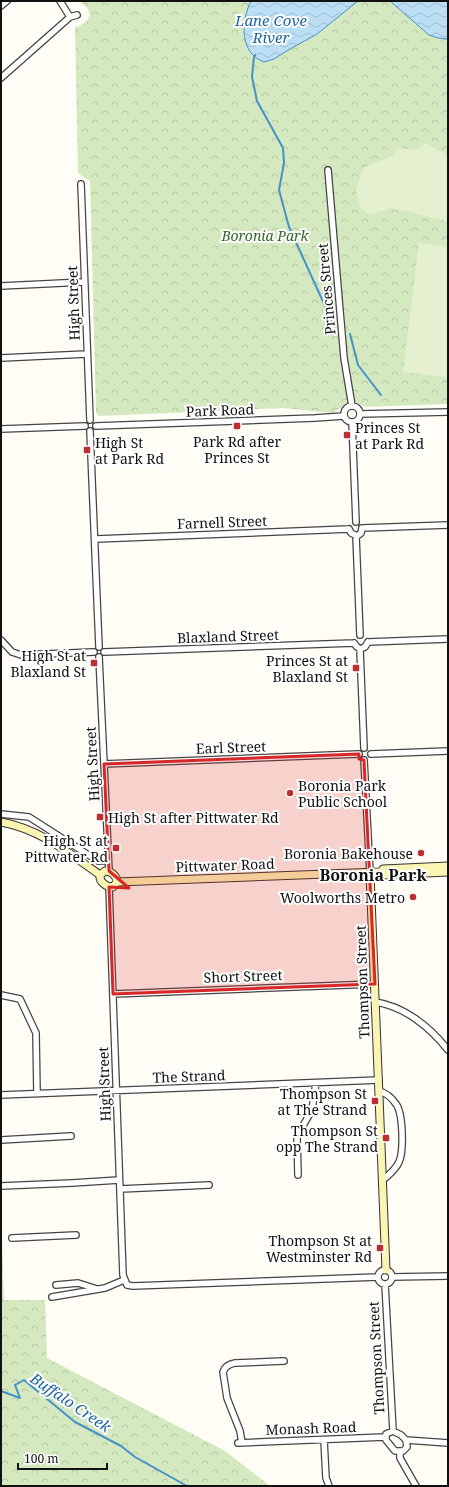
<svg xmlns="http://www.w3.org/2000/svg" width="449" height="1487" viewBox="0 0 449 1487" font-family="'Noto Serif',serif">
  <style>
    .park { fill: url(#park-crowns) }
    .pitch { fill: #e5f0d1 }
    .water { fill: url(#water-waves); stroke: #4691c8 }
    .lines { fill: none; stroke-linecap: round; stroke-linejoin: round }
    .stream { stroke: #4691c8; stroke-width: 2 }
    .street-casing { stroke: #444; stroke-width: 8 }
    .secondary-casing { stroke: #333; stroke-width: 9 }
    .street { stroke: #fff; stroke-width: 5.5 }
    .secondary { stroke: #fbf5b4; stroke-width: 7 }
    .marked { fill: #d62828; fill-opacity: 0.2; stroke: #d62828; stroke-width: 3; stroke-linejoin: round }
    .poi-dot { fill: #bc2e32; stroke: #fff; stroke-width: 1.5 }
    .labels { text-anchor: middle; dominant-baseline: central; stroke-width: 4; stroke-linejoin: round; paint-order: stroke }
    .park-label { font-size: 14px; font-style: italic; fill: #306723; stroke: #fff }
    .street-label { font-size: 14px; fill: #111; stroke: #fff }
    .poi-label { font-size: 14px; fill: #111; stroke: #fff; text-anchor: end }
    .water-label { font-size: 15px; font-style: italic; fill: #1e649f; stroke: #fff }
    .quarter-label { font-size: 16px; font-weight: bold; fill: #111; stroke: #fff }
  </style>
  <defs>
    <pattern id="park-crowns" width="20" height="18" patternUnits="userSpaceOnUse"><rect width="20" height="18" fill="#d4e9bf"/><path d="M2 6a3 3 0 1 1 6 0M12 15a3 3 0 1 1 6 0" fill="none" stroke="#b5c7a3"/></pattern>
    <pattern id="water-waves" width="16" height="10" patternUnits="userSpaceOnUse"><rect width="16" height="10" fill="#bcdef4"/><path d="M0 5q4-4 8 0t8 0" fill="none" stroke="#a1bdd0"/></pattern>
  </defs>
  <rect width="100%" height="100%" fill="#fffdf5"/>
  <path class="park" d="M80 1H251C240 23 239 50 264 62L274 59 290 49 317 34 358 1H390L429 35 435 37 448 39V404L366 407 351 400 333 413 283 408 99 416 96 413 90 181 78 173 75 26 78 27 87 21 90 15 88 9Z
    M1 1235H2L4 1300H45L47 1358 225 1451 270 1486H1Z"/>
  <path class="pitch" d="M426 143 448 156V221L391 208 370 215 360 208 356 190 363 168 395 155 397 148 416 150Z
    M419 243 448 247V377L403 372Z"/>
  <path class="water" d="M251 1H358L317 34 290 49 274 59 264 62C239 53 241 21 251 1Z
    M390 1H448V39L438 38 429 35Z"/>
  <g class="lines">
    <path class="stream" d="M255 55 254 57 252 77 257 101 283 148 284 163 279 190 289 227 336 330
      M350 334 358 365 381 395
      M1 1391 20 1398 15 1385 24 1380 75 1422 121 1446 135 1457 187 1486"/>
    <defs>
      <path id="street" d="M60 1 70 17
        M1 6 7 1
        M1 78 70 17 77 15
        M328 170 344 358 352 406
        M81 184 90 420
        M1 286 84 282
        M1 358 87 354
        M344 414a8 8 0 1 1 16 0a8 8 0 1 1-16 0Z
        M360 414 448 412
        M352 422 356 522
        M96 426 315 418 344 416
        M1 429 85 426
        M90 431 99 647
        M362 528 448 525
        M349 529 351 533 357 536 361 533 362 528
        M356 536 360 635
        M96 539 349 529
        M1 640 12 652 21 655 94 652
        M368 642 448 639
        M354 643 357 647 360 649 365 647 368 642
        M360 649 364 748
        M104 652 354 643
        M99 657 109 871
        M371 754 448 751
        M364 760 370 873
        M104 764 359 754
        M1 814 29 817 98 861 108 860
        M109 887 123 1275 127 1285 133 1286 378 1277
        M113 994 375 984
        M1 995 20 999 36 1033 37 1094
        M375 1002C404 1006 430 1027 448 1050
        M379 1091C386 1093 392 1098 396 1104 403 1113 404 1151 399 1162 396 1169 389 1175 383 1180
        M1 1095 379 1080
        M1 1140 71 1136
        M298 1175 297 1136 312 1110 316 1083
        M1 1186 72 1183 119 1180
        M120 1189 209 1185
        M12 1238 76 1235
        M378 1277a7 7 0 1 1 14 0a7 7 0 1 1-14 0Z
        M392 1277 448 1276
        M385 1284 393 1431
        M56 1285 78 1283 97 1289
        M52 1297 105 1288 124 1280
        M393 1431 401 1435 406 1440 407 1447 403 1451H395L386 1440V1434Z
        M324 1440 326 1478 329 1486
        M406 1440 448 1443
        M238 1443 385 1437
        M242 1443 240 1431 227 1398 223 1372C225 1366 229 1364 235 1363L284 1361
        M400 1452V1458L416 1486"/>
      <path id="secondary" d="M1 822C40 829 69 853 100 875
        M381 872 383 875 448 872
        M370 873 386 1270
        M100 875C99 882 106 887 113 887L117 882
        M100 875 105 871C111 871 117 876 117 882
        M117 882 379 872H381L383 869 448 866"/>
    </defs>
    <use href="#street" class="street-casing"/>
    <use href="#secondary" class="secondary-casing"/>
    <use href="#street" class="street"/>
    <use href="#secondary" class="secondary"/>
  </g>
  <path class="marked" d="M359 754V759L364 760 375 984 113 994 109 887 129 888 109 871 104 764Z"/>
  <g class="poi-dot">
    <rect x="233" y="422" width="8" height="8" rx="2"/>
    <rect x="343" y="431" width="8" height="8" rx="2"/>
    <rect x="83" y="446" width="8" height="8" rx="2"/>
    <rect x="90" y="659" width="8" height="8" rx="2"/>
    <rect x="352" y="664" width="8" height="8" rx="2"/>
    <circle cx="290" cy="793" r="4"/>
    <rect x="96" y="813" width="8" height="8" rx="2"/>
    <rect x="112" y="844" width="8" height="8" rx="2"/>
    <circle cx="421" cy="853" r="4"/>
    <circle cx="413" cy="897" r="4"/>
    <rect x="371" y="1097" width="8" height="8" rx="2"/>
    <rect x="382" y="1134" width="8" height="8" rx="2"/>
    <rect x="376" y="1244" width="8" height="8" rx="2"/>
  </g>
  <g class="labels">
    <g class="park-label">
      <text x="265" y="235">Boronia Park</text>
    </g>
    <g class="street-label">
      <text transform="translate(326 289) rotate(-95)">Princes Street</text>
      <text transform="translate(73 303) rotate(-92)">High Street</text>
      <text transform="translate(220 410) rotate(-2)">Park Road</text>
      <text transform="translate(222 522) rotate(-2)">Farnell Street</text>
      <text transform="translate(228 636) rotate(-2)">Blaxland Street</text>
      <text transform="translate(231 747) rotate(-2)">Earl Street</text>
      <text transform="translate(92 764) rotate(-93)">High Street</text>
      <text transform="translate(225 865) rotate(-2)">Pittwater Road</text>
      <text transform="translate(243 976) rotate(-2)">Short Street</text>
      <text transform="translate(362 982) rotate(-92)">Thompson Street</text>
      <text transform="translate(189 1076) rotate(-2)">The Strand</text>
      <text transform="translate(104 1084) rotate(-92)">High Street</text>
      <text transform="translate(376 1358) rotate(-93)">Thompson Street</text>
      <text transform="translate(311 1428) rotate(-2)">Monash Road</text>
    </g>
    <g class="poi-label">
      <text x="355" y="427" text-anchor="start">Princes St<tspan x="355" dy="16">at Park Rd</tspan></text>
      <text x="237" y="441" text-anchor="middle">Park Rd after<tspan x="237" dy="16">Princes St</tspan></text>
      <text x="95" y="442" text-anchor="start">High St<tspan x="95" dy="16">at Park Rd</tspan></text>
      <text x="86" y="655">High St at<tspan x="86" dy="16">Blaxland St</tspan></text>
      <text x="348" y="660">Princes St at<tspan x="348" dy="16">Blaxland St</tspan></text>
      <text x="298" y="785" text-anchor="start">Boronia Park<tspan x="298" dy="16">Public School</tspan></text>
      <text x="108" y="817" text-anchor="start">High St after Pittwater Rd</text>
      <text x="108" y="840">High St at<tspan x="108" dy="16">Pittwater Rd</tspan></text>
      <text x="413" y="853">Boronia Bakehouse</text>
      <text x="405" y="897">Woolworths Metro</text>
      <text x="367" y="1093">Thompson St<tspan x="367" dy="16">at The Strand</tspan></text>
      <text x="378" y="1130">Thompson St<tspan x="378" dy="16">opp The Strand</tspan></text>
      <text x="372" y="1240">Thompson St at<tspan x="372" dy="16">Westminster Rd</tspan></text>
    </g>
    <g class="water-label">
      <text x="271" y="20">Lane Cove<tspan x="271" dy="17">River</tspan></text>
      <text transform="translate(71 1402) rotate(34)">Buffalo Creek</text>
    </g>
    <g class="quarter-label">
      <text x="373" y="875">Boronia Park</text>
    </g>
  </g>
  <rect width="449" height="1487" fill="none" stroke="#111111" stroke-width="4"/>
  <path d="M18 1463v6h89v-6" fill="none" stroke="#111111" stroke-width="2"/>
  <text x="24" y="1463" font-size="12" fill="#111111" stroke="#ffffff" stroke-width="3" paint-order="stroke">100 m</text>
</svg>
